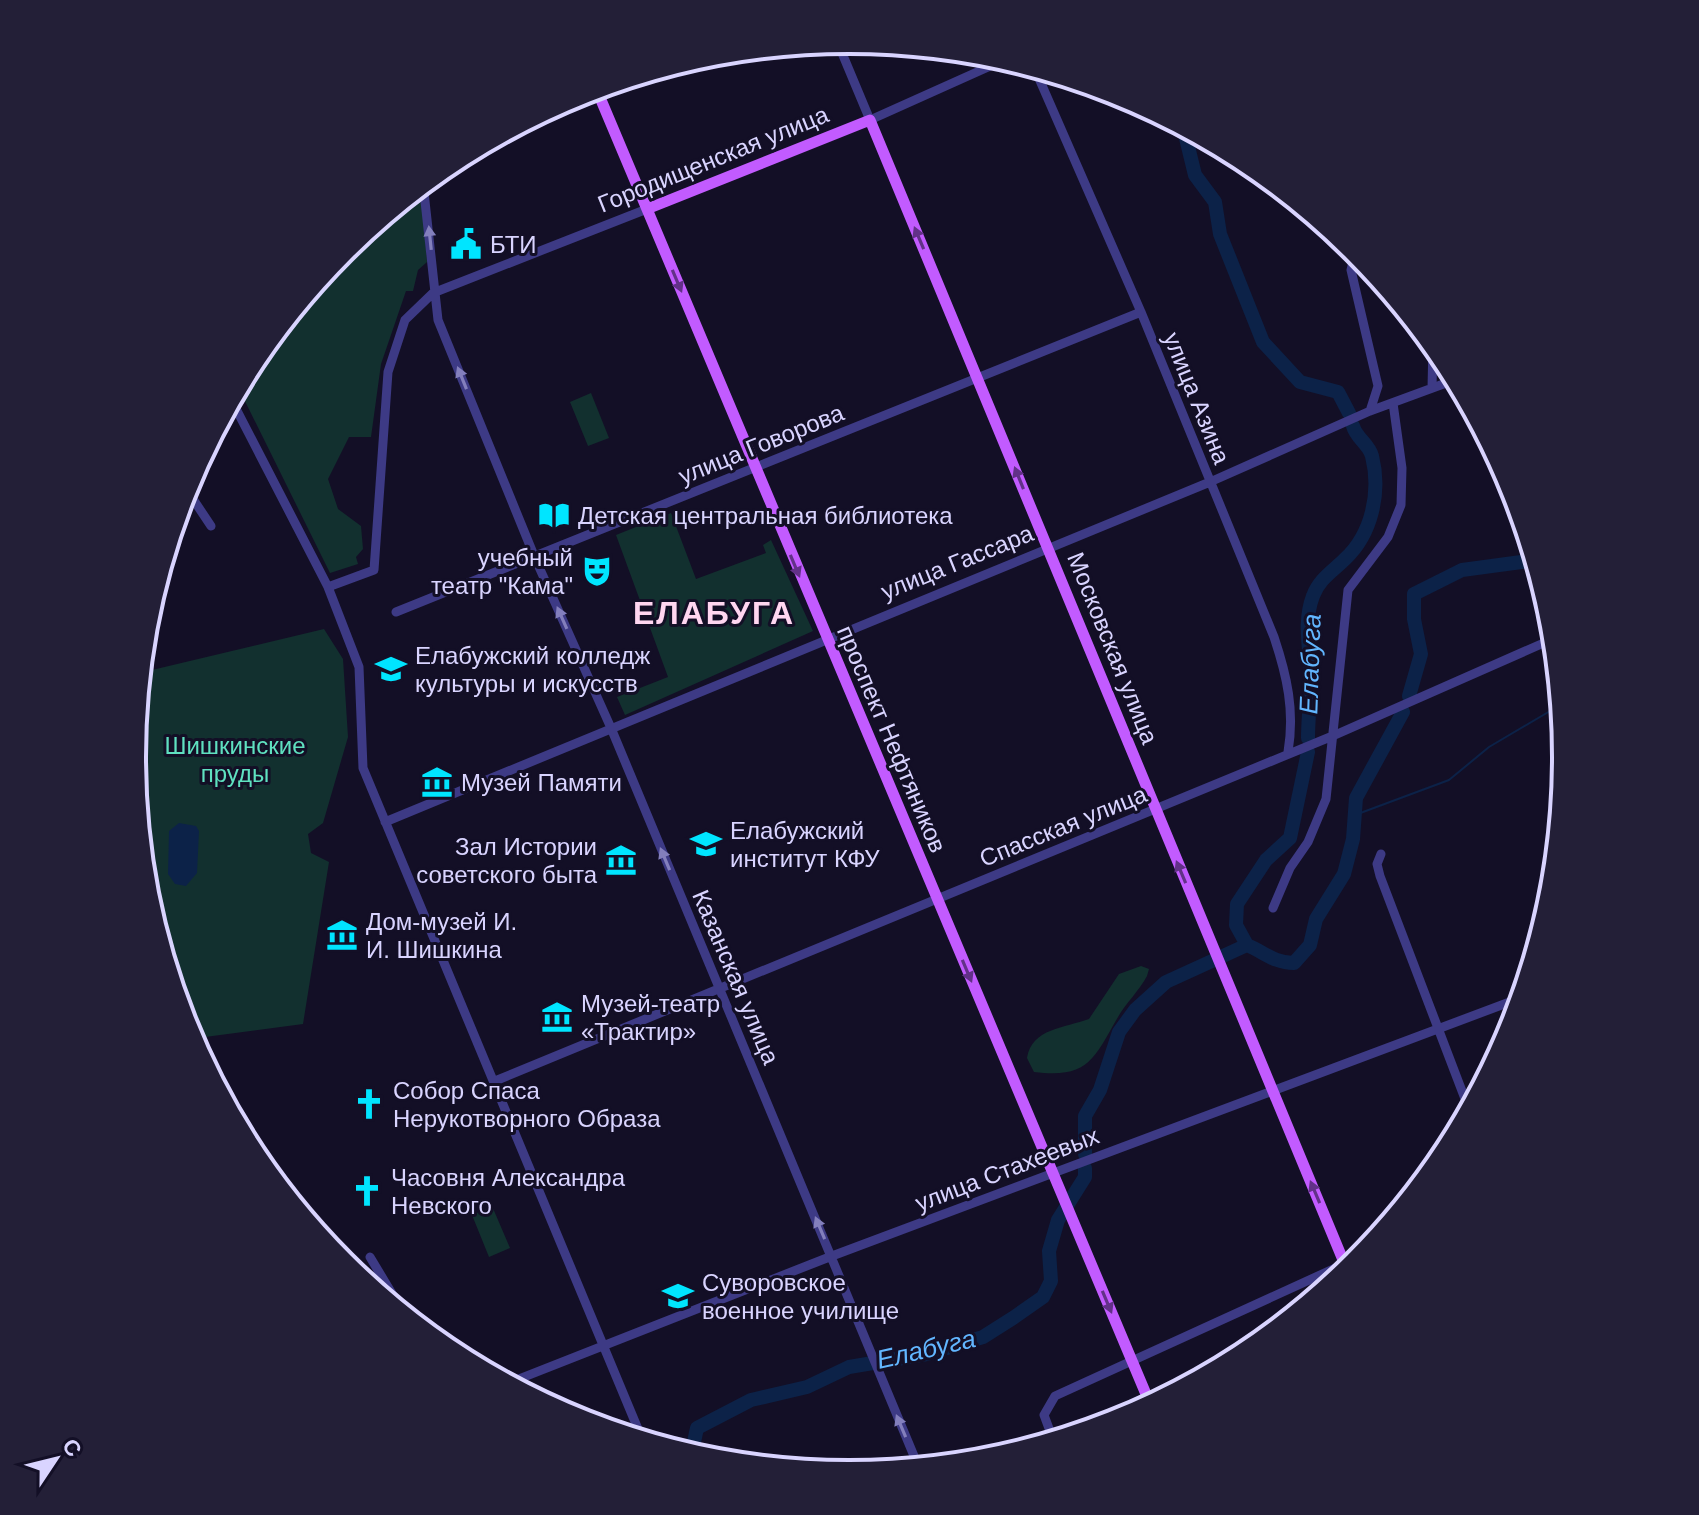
<svg xmlns="http://www.w3.org/2000/svg" width="1699" height="1515" viewBox="0 0 1699 1515" font-family="Helvetica,sans-serif">
  <style>
    .green { fill: #12302f }
    .water { fill: #0c2248 }
    .lines { fill: none; stroke-linecap: round; stroke-linejoin: round }
    .stream { stroke: #0c2248; stroke-width: 2 }
    .river { stroke: #0c2248; stroke-width: 14 }
    .minor { stroke: #3d3a85; stroke-width: 9 }
    .major { stroke: #c25bff; stroke-width: 11 }
    .oneway { fill: #837fbc }
    .oneway2 { fill: #623188 }
    .labels { text-anchor: middle; dominant-baseline: central; stroke-width: 6; stroke-linejoin: round; paint-order: stroke }
    .street-label { font-size: 24px; fill: #d9d4ff; stroke: #130f26 }
    .poi-label { font-size: 24px; fill: #d9d4ff; stroke: #130f26; text-anchor: start }
    .park-label { font-size: 24px; fill: #5fe0c0; stroke: #130f26 }
    .water-label { font-size: 26px; font-style: italic; fill: #62b6ff; stroke: #130f26 }
    .district-label { font-size: 32px; font-weight: bold; letter-spacing: 2px; fill: #ffd6f0; stroke: #130f26 }
    .rim { fill: none; stroke: #d9d4ff; stroke-width: 4 }
  </style>
  <rect width="100%" height="100%" fill="#130f26"/>
  <path class="green" d="M421 186 427 262 418 270 413 291H406L381 364 371 437H349L328 479 338 509 361 526 363 549 356 557 358 564 330 573 238 387 253 358 342 250Z
    M591 393 609 438 588 446 570 402Z
    M671 513 696 579 766 553 763 545 771 540 813 631 625 715 617 697 668 677 616 535Z
    M324 629 343 659 348 737 323 823 308 834 311 853 329 862 303 1024 190 1039 146 897 132 757 141 668 152 670Z
    M1141 966 1149 969 1147 976C1139 991 1126 1003 1118 1017 1094 1058 1089 1079 1034 1072L1027 1058C1032 1028 1065 1028 1089 1019L1119 974Z
    M492 1206 510 1248 489 1257 472 1215Z"/>
  <path class="water" d="M179 823 196 826 199 831 197 873 186 886 175 884 168 874 169 831Z"/>
  <g class="lines">
    <path class="stream" d="M1355 815 1449 780 1489 747 1562 704"/>
    <path class="river" d="M1183 126 1195 175 1215 202 1220 234 1263 342 1300 382 1338 392 1349 413
      M1409 696 1421 654 1414 619V594L1462 570 1536 560
      M1308 738C1308 717 1311 697 1311 676 1310 649 1303 622 1313 596 1319 579 1333 571 1345 559 1372 534 1381 492 1372 456 1369 444 1356 438 1353 426
      M1247 945 1236 925 1237 904 1266 860 1290 838 1308 752
      M1085 1154V1116L1100 1090 1119 1032 1135 1010 1166 982 1247 945C1264 952 1274 963 1294 963L1310 945 1316 919 1344 874 1353 839 1356 798 1403 712
      M691 1456 697 1428 751 1400 807 1387 849 1367 927 1354 983 1337 1013 1318 1043 1297 1051 1281 1049 1251 1058 1220 1085 1177V1168"/>
    <path class="minor" d="M837 41 870 120 1006 59
      M1034 67 1141 312 1274 637C1287 676 1295 711 1288 752
      M423 183 438 320 535 558 611 728 919 1468
      M1356 250 1351 270 1378 386 1370 411
      M1432 388 1433 343
      M231 399 328 587
      M185 487 211 526
      M396 612 1141 312
      M385 822 1210 482 1370 411 1457 379
      M1381 854 1377 864 1380 876 1470 1112
      M1273 908 1290 868 1308 842 1326 799 1348 590 1388 537 1401 505 1402 468 1393 403
      M495 1081 1335 735 1555 638
      M370 1257 406 1317
      M506 1384 832 1256 1523 997
      M643 1441 363 768 359 667 328 587 374 570 388 372 405 320 433 293 647 209
      M1054 1442 1044 1415 1055 1396 1364 1255
      M891 1471 916 1460"/>
    <path class="major" d="M596 88 1151 1406
      M647 209 870 120 1348 1272"/>
  </g>
  <defs><path id="oneway-solid" d="M-6-.8H1V-3.2L6.5 0L1 3.2V.8H-6Z" transform="scale(2)"/></defs>
  <g class="oneway">
    <use href="#oneway-solid" transform="translate(430 238) rotate(-96)"/>
    <use href="#oneway-solid" transform="translate(462 378) rotate(-112)"/>
    <use href="#oneway-solid" transform="translate(562 618) rotate(-114)"/>
    <use href="#oneway-solid" transform="translate(665 859) rotate(-113)"/>
    <use href="#oneway-solid" transform="translate(820 1228) rotate(-113)"/>
    <use href="#oneway-solid" transform="translate(901 1426) rotate(-113)"/>
  </g>
  <g class="oneway2">
    <use href="#oneway-solid" transform="translate(919 238) rotate(-113)"/>
    <use href="#oneway-solid" transform="translate(677 281) rotate(67)"/>
    <use href="#oneway-solid" transform="translate(1019 478) rotate(-112)"/>
    <use href="#oneway-solid" transform="translate(795 566) rotate(67)"/>
    <use href="#oneway-solid" transform="translate(1181 872) rotate(-113)"/>
    <use href="#oneway-solid" transform="translate(967 971) rotate(67)"/>
    <use href="#oneway-solid" transform="translate(1315 1192) rotate(-113)"/>
    <use href="#oneway-solid" transform="translate(1107 1302) rotate(67)"/>
  </g>
  <defs>
    <symbol id="civic-bare" viewBox="-9 -9 18 18"><path d="M-.6-6.5H3V-4.5H.6V-3L4-1V1h2V6H-6V1h2V-1L-.6-3ZM-1.2 2.5V6h2.4V2.5Z" fill="#00e5ff" stroke="#130f26" stroke-width="2.5" paint-order="stroke"/></symbol>
    <symbol id="library-bare" viewBox="-9 -9 18 18"><path d="M-6-4Q-3-5.5-.7-3.5V5Q-3 3-6 4ZM6-4Q3-5.5 .7-3.5V5Q3 3 6 4Z" fill="#00e5ff" stroke="#130f26" stroke-width="2.5" paint-order="stroke"/></symbol>
    <symbol id="theatre-bare" viewBox="-9 -9 18 18"><path d="M-5-5.5Q0-4 5-5.5V0Q5 5 0 6Q-5 5-5 0ZM-3.3-2.5H-1v1.5H-3.3ZM1-2.5H3.3v1.5H1ZM-2.8 1Q0 5.5 2.8 1Z" fill="#00e5ff" stroke="#130f26" stroke-width="2.5" paint-order="stroke"/></symbol>
    <symbol id="university-bare" viewBox="-9 -9 18 18"><path d="M0-5L7-2L0 1L-7-2ZM-4 1L0 2.5L4 1V4Q0 6-4 4Z" fill="#00e5ff" stroke="#130f26" stroke-width="2.5" paint-order="stroke"/></symbol>
    <symbol id="museum-bare" viewBox="-9 -9 18 18"><path d="M0-6L6-3V-2H-6V-3ZM-5-1h2V3h-2ZM-1-1h2V3h-2ZM3-1h2V3H3ZM-6 4H6V6H-6Z" fill="#00e5ff" stroke="#130f26" stroke-width="2.5" paint-order="stroke"/></symbol>
    <symbol id="church-bare" viewBox="-9 -9 18 18"><path d="M-1.2-6h2.4v3.5h3.3v2.4h-3.3V6h-2.4V-.1h-3.3v-2.4h3.3Z" fill="#00e5ff" stroke="#130f26" stroke-width="2.5" paint-order="stroke"/></symbol>
  </defs>
  <g fill-rule="evenodd">
    <use href="#civic-bare" x="444" y="222" width="44" height="44"/>
    <use href="#library-bare" x="532" y="493" width="44" height="44"/>
    <use href="#theatre-bare" x="575" y="549" width="44" height="44"/>
    <use href="#university-bare" x="369" y="647" width="44" height="44"/>
    <use href="#museum-bare" x="415" y="760" width="44" height="44"/>
    <use href="#university-bare" x="684" y="822" width="44" height="44"/>
    <use href="#museum-bare" x="599" y="838" width="44" height="44"/>
    <use href="#museum-bare" x="320" y="913" width="44" height="44"/>
    <use href="#museum-bare" x="535" y="995" width="44" height="44"/>
    <use href="#church-bare" x="347" y="1082" width="44" height="44"/>
    <use href="#church-bare" x="345" y="1169" width="44" height="44"/>
    <use href="#university-bare" x="656" y="1274" width="44" height="44"/>
  </g>
  <g class="labels">
    <g class="street-label">
      <text transform="translate(713 159) rotate(-22)">Городищенская улица</text>
      <text transform="translate(1197 398) rotate(68)">улица Азина</text>
      <text transform="translate(761 444) rotate(-22)">улица Говорова</text>
      <text transform="translate(957 562) rotate(-22)">улица Гассара</text>
      <text transform="translate(1113 648) rotate(68)">Московская улица</text>
      <text transform="translate(892 739) rotate(67)">проспект Нефтяников</text>
      <text transform="translate(1063 826) rotate(-22)">Спасская улица</text>
      <text transform="translate(736 977) rotate(67)">Казанская улица</text>
      <text transform="translate(1007 1169) rotate(-21)">улица Стахеевых</text>
    </g>
    <g class="poi-label">
      <text x="490" y="244">БТИ</text>
      <text x="578" y="515">Детская центральная библиотека</text>
      <text x="573" y="557" text-anchor="end">учебный<tspan x="573" dy="28">театр "Кама"</tspan></text>
      <text x="415" y="655">Елабужский колледж<tspan x="415" dy="28">культуры и искусств</tspan></text>
      <text x="461" y="782">Музей Памяти</text>
      <text x="730" y="830">Елабужский<tspan x="730" dy="28">институт КФУ</tspan></text>
      <text x="597" y="846" text-anchor="end">Зал Истории<tspan x="597" dy="28">советского быта</tspan></text>
      <text x="366" y="921">Дом-музей И.<tspan x="366" dy="28">И. Шишкина</tspan></text>
      <text x="581" y="1003">Музей-театр<tspan x="581" dy="28">«Трактир»</tspan></text>
      <text x="393" y="1090">Собор Спаса<tspan x="393" dy="28">Нерукотворного Образа</tspan></text>
      <text x="391" y="1177">Часовня Александра<tspan x="391" dy="28">Невского</tspan></text>
      <text x="702" y="1282">Суворовское<tspan x="702" dy="28">военное училище</tspan></text>
    </g>
    <g class="park-label">
      <text x="235" y="745">Шишкинские<tspan x="235" dy="28">пруды</tspan></text>
    </g>
    <g class="water-label">
      <text transform="translate(1310 664) rotate(-88)">Елабуга</text>
      <text transform="translate(926 1349) rotate(-13)">Елабуга</text>
    </g>
    <g class="district-label">
      <text x="714" y="613">ЕЛАБУГА</text>
    </g>
  </g>
  <path d="M0 0H1699V1515H0ZM146 757a703 703 0 1 1 1406 0a703 703 0 1 1-1406 0Z" fill="#231f37" fill-rule="evenodd"/>
  <path class="rim" d="M146 757a703 703 0 1 1 1406 0a703 703 0 1 1-1406 0Z"/>
  <g transform="translate(56 1459) rotate(55)" stroke="#130f26" stroke-width="6" paint-order="stroke">
  <path d="M0-6L14 30L0 20L-14 30Z" fill="#d9d4ff"/>
  <text y="-12" font-size="22" font-weight="bold" text-anchor="middle" fill="#d9d4ff">С</text>
  </g>
</svg>
